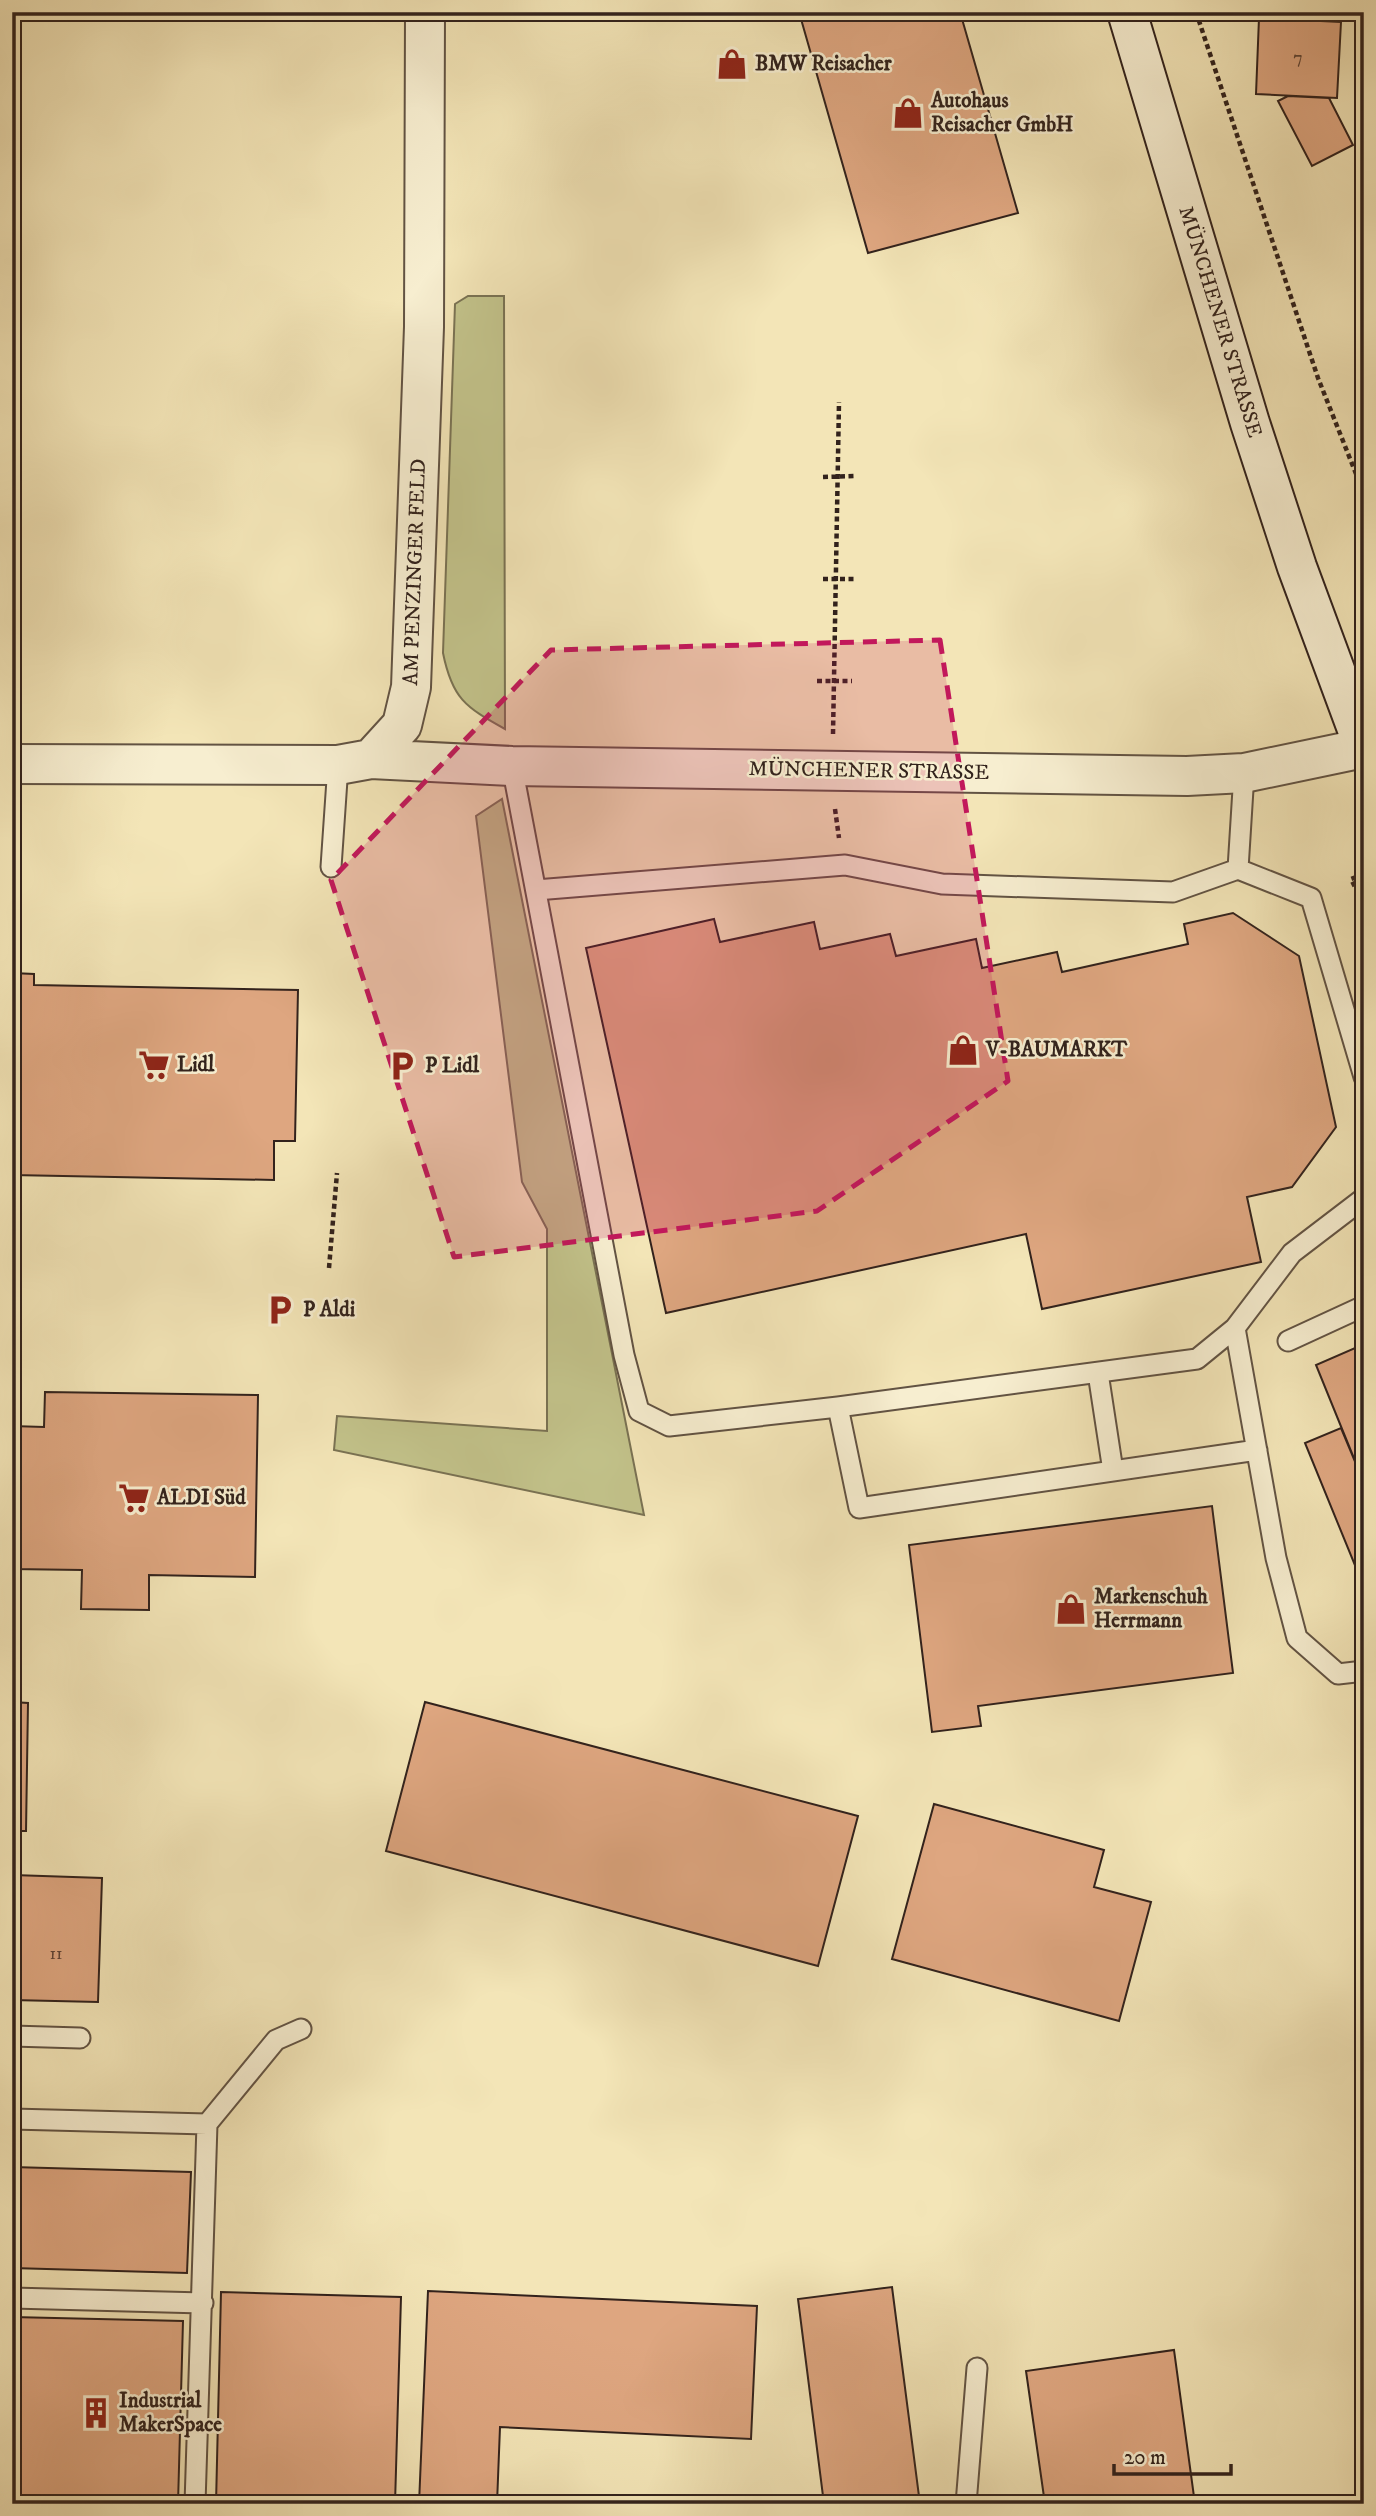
<svg xmlns="http://www.w3.org/2000/svg" width="1376" height="2516" viewBox="0 0 1376 2516" font-family="'IM FELL DW Pica',serif">
  <style>
    .green { fill: #c2c28a; stroke: #7a7253; stroke-width: 2 }
    .building { fill: #dea680; stroke: #32221c; stroke-width: 2 }
    .lines { fill: none; stroke-linecap: round; stroke-linejoin: round }
    .lane-casing { stroke: #625343; stroke-width: 23 }
    .street-casing { stroke: #625343; stroke-width: 42 }
    .secondary-casing { stroke: #32221c; stroke-width: 42 }
    .path { stroke: #32221c; stroke-width: 4.5; stroke-dasharray: 5 3.5; stroke-linecap: butt }
    .lane { stroke: #f7eed0; stroke-width: 19 }
    .street { stroke: #f7eed0; stroke-width: 38 }
    .secondary { stroke: #f7eed0; stroke-width: 38 }
    .marked { fill: #c2185b; fill-opacity: 0.2; stroke: #c2185b; stroke-width: 5; stroke-dasharray: 14 9; stroke-linejoin: round }
    .labels { text-anchor: middle; dominant-baseline: central; stroke-width: 5; stroke-linejoin: round; paint-order: stroke }
    .number-label { font-size: 18px; fill: #5d4335 }
    .poi-label { font-size: 21px; font-weight: bold; fill: #32221c; stroke: #f7eed0; text-anchor: start }
    .street-label { font-size: 21px; fill: #32221c; stroke: #f7eed0 }
  </style>
  <rect width="100%" height="100%" fill="#f3e5b7"/>
  <filter id="stains"><feTurbulence type="fractalNoise" baseFrequency=".00286" numOctaves="4"/><feColorMatrix values="0 0 0 0 .2 0 0 0 0 .09 0 0 0 0 .02 0 0 0 .5 -.17"/></filter>
  <radialGradient id="worn" r=".72"><stop offset=".6" stop-color="#630" stop-opacity="0"/><stop offset="1" stop-color="#630" stop-opacity=".3"/></radialGradient>
  <path class="green" d="M468 296H504L505 729C465 707 452 698 443 653L455 304Z
    M502 799 644 1515 334 1450 337 1416 547 1431V1229L522 1182 476 816Z"/>
  <path class="building" d="M799 12H960L1018 213 868 253Z
    M1259 18 1341 22 1337 98 1256 94Z
    M1288 96 1329 98 1353 145 1312 166 1278 101Z
    M1233 913 1299 956 1336 1127 1292 1187 1247 1197 1261 1262 1042 1309 1026 1234 666 1313 586 948 714 919 720 942 814 922 820 949 890 934 896 956 976 939 982 968 1057 952 1062 972 1188 944 1184 924Z
    M12 973 34 974V985L298 990 295 1141H274V1180L12 1175Z
    M1355 1348 1364 1369V1483L1316 1365Z
    M45 1392 258 1395 255 1577 149 1575V1610L81 1609 82 1570 12 1569V1426L44 1427Z
    M1341 1428 1364 1483V1579L1361 1580 1305 1443Z
    M1212 1506 1233 1673 978 1706 981 1726 932 1732 909 1545Z
    M12 1702 28 1703 26 1831H12Z
    M425 1702 858 1816 818 1966 386 1851Z
    M934 1804 1104 1850 1094 1887 1151 1902 1119 2021 892 1959Z
    M13 1875 102 1878 98 2002 12 2000Z
    M12 2167 191 2172 187 2273 12 2268Z
    M892 2287 920 2504H824L798 2299Z
    M428 2291 757 2306 751 2439 500 2427 497 2504H419Z
    M221 2292 401 2297 395 2504H216Z
    M12 2317 183 2321 178 2504H12Z
    M1174 2350 1195 2504H1045L1026 2371Z"/>
  <g class="lines">
    <defs>
      <path id="lane" d="M512 766 624 1355 639 1411 669 1426 838 1407 1197 1359 1235 1328
        M1244 773 1238 869 1311 898 1364 1077
        M331 867 338 765
        M536 890 845 865 942 884 1173 892 1238 869
        M1364 1198 1292 1253 1235 1328 1276 1558 1297 1638 1338 1674 1364 1671
        M1288 1341 1364 1306
        M1098 1373 1113 1471
        M838 1407 859 1508 1257 1450
        M12 2036 80 2038
        M12 2119 207 2124 276 2040 301 2029
        M12 2298 203 2303
        M195 2504 207 2124
        M966 2504 977 2368"/>
      <path id="street" d="M371 759 402 725 411 687 424 327 425 12
        M12 764 338 765 371 759 512 766 1187 776 1244 773 1364 748"/>
      <path id="secondary" d="M1127 12 1250 423 1297 567 1364 748"/>
    </defs>
    <use href="#lane" class="lane-casing"/>
    <use href="#street" class="street-casing"/>
    <use href="#secondary" class="secondary-casing"/>
    <path class="path" d="M1196 12 1318 378 1364 494
      M823 477 855 476
      M823 579H854
      M817 681H852
      M833 734 839 402
      M835 809 839 838
      M1364 874 1351 879 1364 905
      M329 1268 337 1173"/>
    <use href="#lane" class="lane"/>
    <use href="#street" class="street"/>
    <use href="#secondary" class="secondary"/>
  </g>
  <path class="marked" d="M940 640 1008 1081 817 1211 454 1257 331 880 551 650Z"/>
  <defs>
    <symbol id="shop-bare" viewBox="-9 -9 18 18"><path d="M-5-2.5h2.3a2.7 3.5 0 0 1 5.4 0H5L5.5 6h-11ZM-1.5-2.5h3a1.5 2.3 0 0 0-3 0Z" fill="#8f2418" stroke="#f7eed0" stroke-width="2.5" paint-order="stroke"/></symbol>
    <symbol id="supermarket-bare" viewBox="-9 -9 18 18"><path d="M-6-5.5h2.5l.6 2H6L4.5 2H-2.5L-4.4-4H-6ZM-1.5 3.2a1.3 1.3 0 1 0 .1 0ZM3 3.2a1.3 1.3 0 1 0 .1 0Z" fill="#8f2418" stroke="#f7eed0" stroke-width="2.5" paint-order="stroke"/></symbol>
    <symbol id="parking-bare" viewBox="-9 -9 18 18"><path d="M-3.5-5.5H1a3.5 3.5 0 0 1 0 7H-1V5.5H-3.5ZM-1-3.4V-.6H.8a1.4 1.4 0 0 0 0-2.8Z" fill="#8f2418" stroke="#f7eed0" stroke-width="2.5" paint-order="stroke"/></symbol>
    <symbol id="building-bare" viewBox="-9 -9 18 18"><path d="M-4-6H4V6H1V3H-1V6H-4ZM-2.5-4.3h1.7v1.8h-1.7ZM.8-4.3h1.7v1.8H.8ZM-2.5-1h1.7V.8h-1.7ZM.8-1h1.7V.8H.8Z" fill="#8f2418" stroke="#f7eed0" stroke-width="2.5" paint-order="stroke"/></symbol>
  </defs>
  <g fill-rule="evenodd">
    <use href="#shop-bare" x="710" y="42" width="44" height="44"/>
    <use href="#shop-bare" x="886" y="91" width="44" height="44"/>
    <use href="#shop-bare" x="941" y="1028" width="44" height="44"/>
    <use href="#supermarket-bare" x="132" y="1043" width="44" height="44"/>
    <use href="#parking-bare" x="380" y="1044" width="44" height="44"/>
    <use href="#parking-bare" x="258" y="1288" width="44" height="44"/>
    <use href="#supermarket-bare" x="112" y="1476" width="44" height="44"/>
    <use href="#shop-bare" x="1049" y="1587" width="44" height="44"/>
    <use href="#building-bare" x="74" y="2391" width="44" height="44"/>
  </g>
  <g class="labels">
    <g class="number-label">
      <text x="1298" y="58">7</text>
      <text x="56" y="1954">11</text>
    </g>
    <g class="poi-label">
      <text x="755" y="64">BMW Reisacher</text>
      <text x="931" y="101">Autohaus<tspan x="931" dy="24">Reisacher GmbH</tspan></text>
      <text x="986" y="1050">V-BAUMARKT</text>
      <text x="177" y="1065">Lidl</text>
      <text x="425" y="1066">P Lidl</text>
      <text x="303" y="1310">P Aldi</text>
      <text x="157" y="1498">ALDI Süd</text>
      <text x="1094" y="1597">Markenschuh<tspan x="1094" dy="24">Herrmann</tspan></text>
      <text x="119" y="2401">Industrial<tspan x="119" dy="24">MakerSpace</tspan></text>
    </g>
    <g class="street-label">
      <text transform="translate(1220 322) rotate(73)">MÜNCHENER STRASSE</text>
      <text transform="translate(415 572) rotate(-88)">AM PENZINGER FELD</text>
      <text transform="translate(869 771) rotate(1)">MÜNCHENER STRASSE</text>
    </g>
  </g>
  <rect width="1376" height="2516" fill="none" stroke="#f3e5b7" stroke-width="42"/>
  <rect x="14" y="14" width="1348" height="2488" fill="none" stroke="#32221c" stroke-width="3.5"/>
  <rect x="21" y="21" width="1334" height="2474" fill="none" stroke="#32221c" stroke-width="2"/>
  <path d="M1114 2464v10h117v-10" fill="none" stroke="#32221c" stroke-width="3.5"/>
  <text x="1124" y="2464" font-size="21" fill="#32221c" stroke="#f7eed0" stroke-width="5" paint-order="stroke">20 m</text>
  <rect width="100%" height="100%" filter="url(#stains)"/>
  <rect width="100%" height="100%" fill="url(#worn)"/>
</svg>
